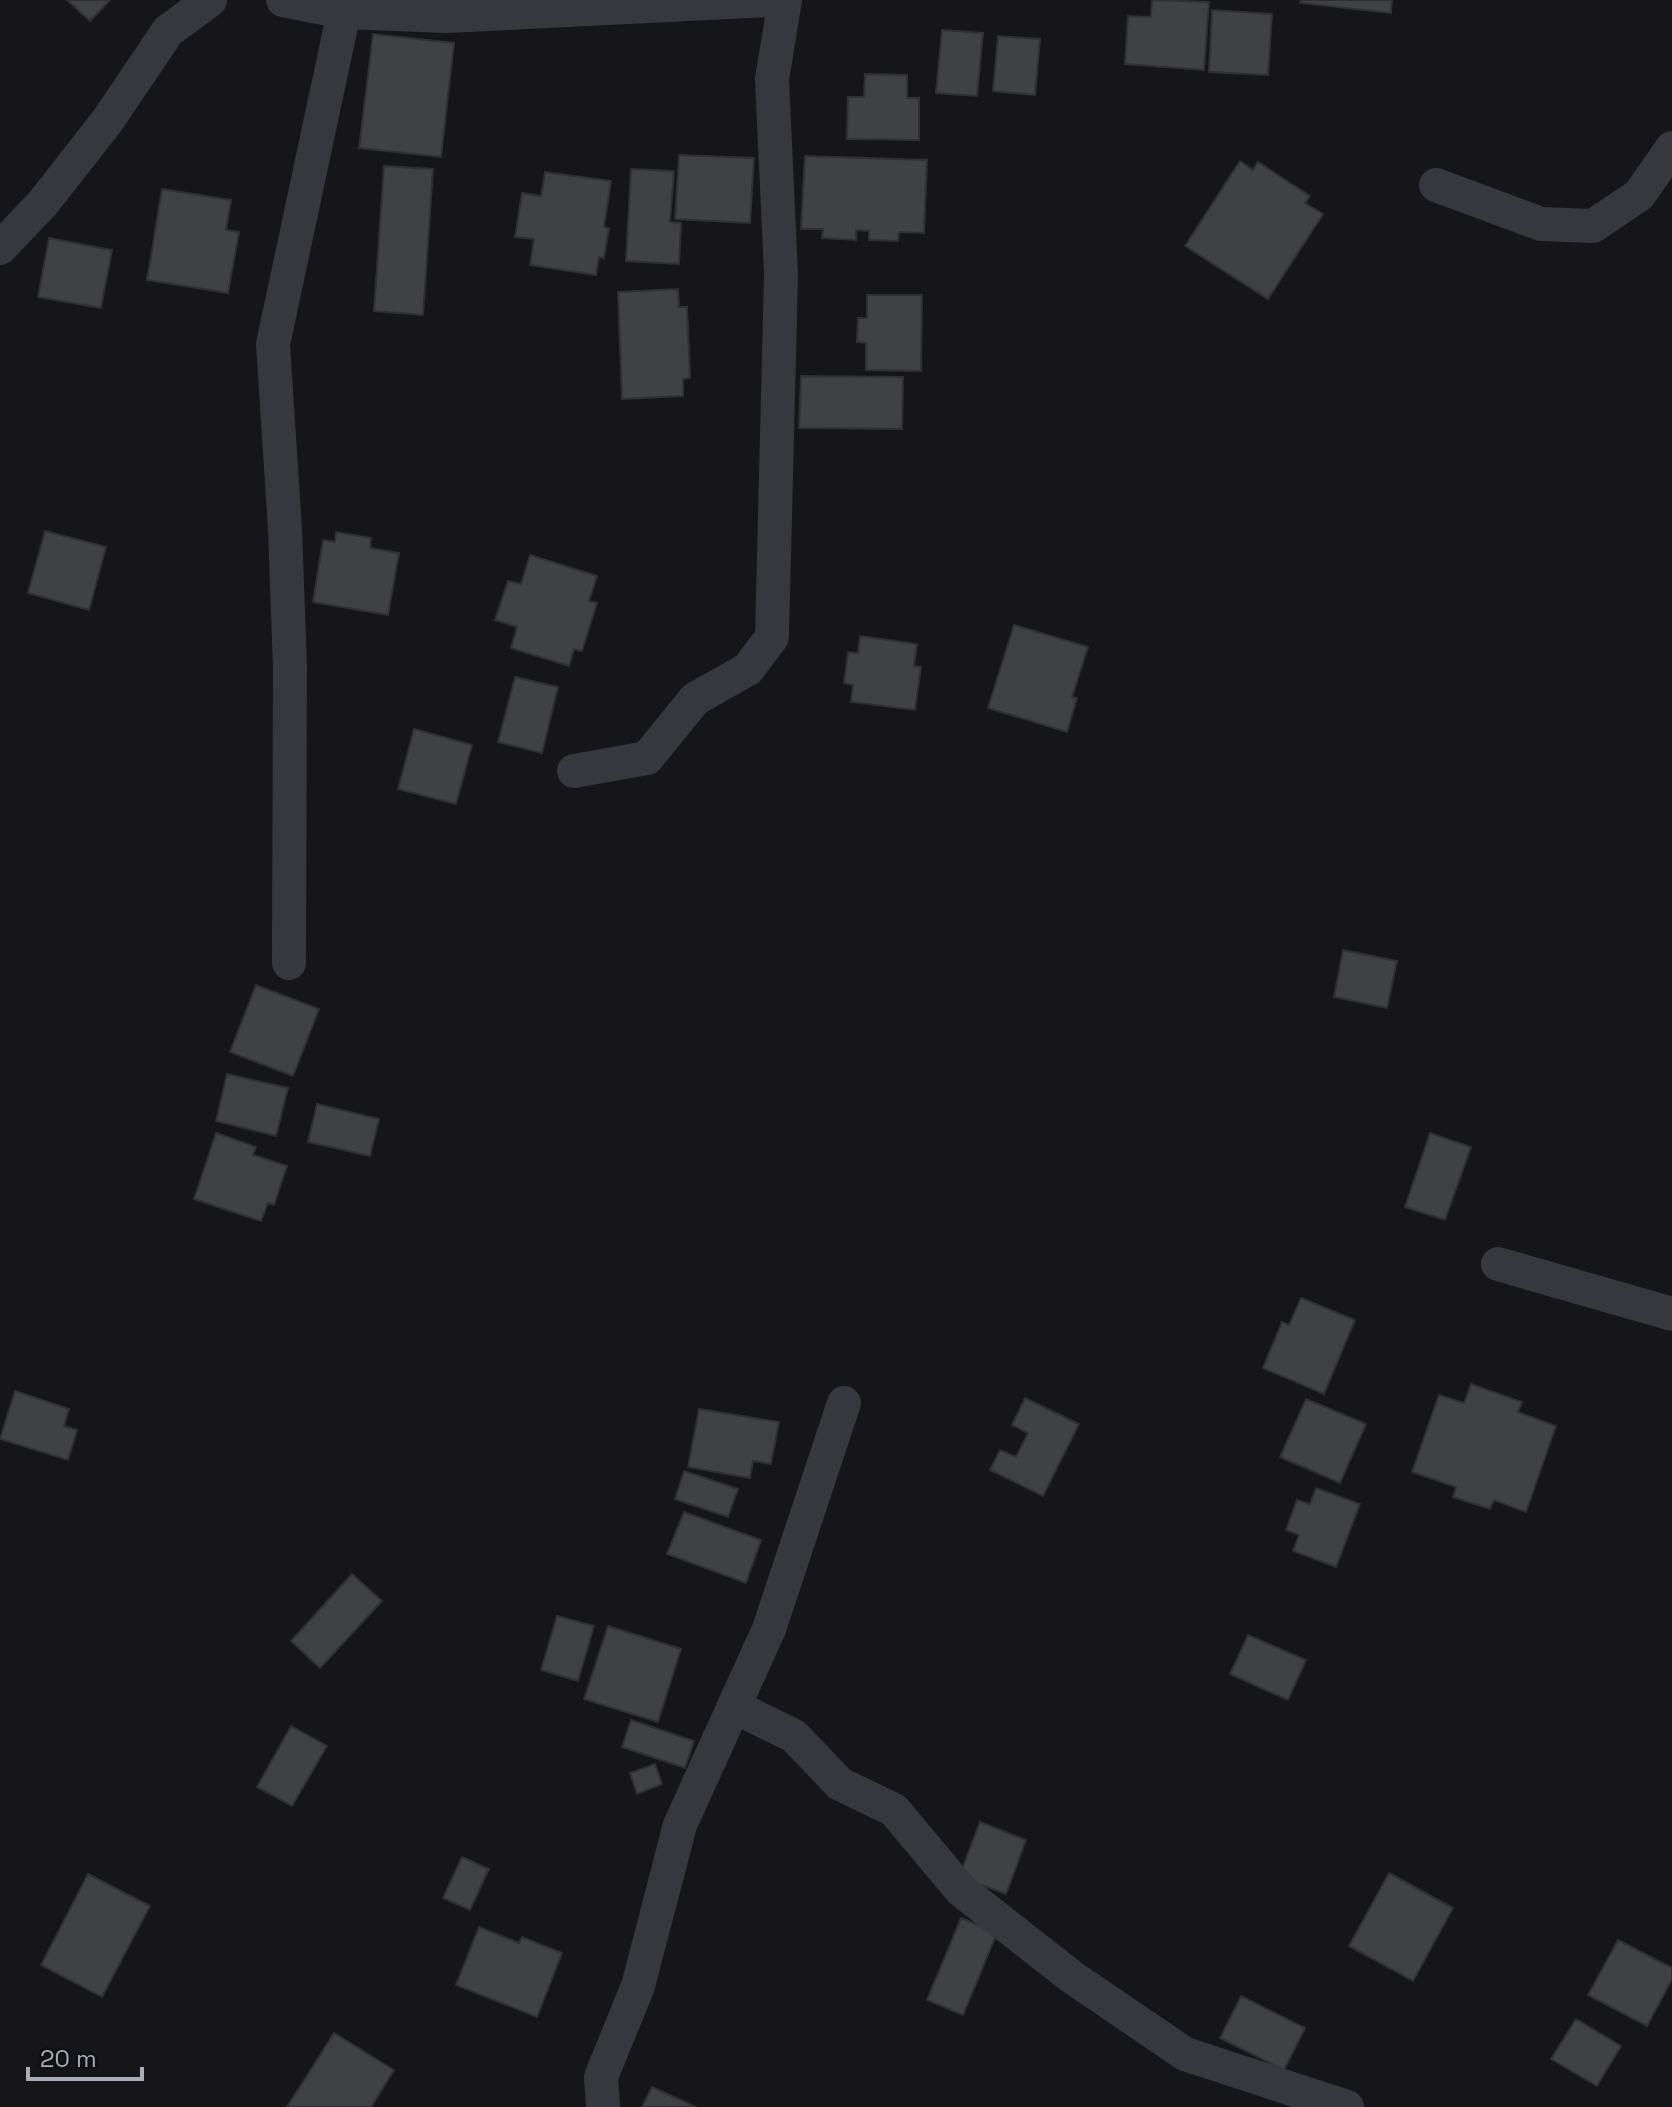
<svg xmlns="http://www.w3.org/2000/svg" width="1672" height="2107" viewBox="0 0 1672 2107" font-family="'Space Grotesk',sans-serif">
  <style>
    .building { fill: #404145; stroke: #303034; stroke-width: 2 }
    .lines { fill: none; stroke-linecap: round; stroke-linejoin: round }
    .street { stroke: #37383d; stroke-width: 34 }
  </style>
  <rect width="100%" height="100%" fill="#161618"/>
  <path class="building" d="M67 0H110L90 21Z
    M1152 0 1209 2 1204 70 1125 64 1128 16 1151 17Z
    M1301 0H1392L1391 13 1300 3Z
    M1212 10 1272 14 1268 75 1209 72Z
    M942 30 983 33 977 96 936 93Z
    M373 34 454 43 441 157 359 148Z
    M998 36 1040 39 1035 95 993 91Z
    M865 74 907 75V98H919V140L847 139 848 97H864Z
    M679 155 754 158 750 223 675 219Z
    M805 156 927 160 924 233 899 232 898 241 869 240V231L856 230V240L822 238 823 229H801Z
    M1240 161 1253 170 1258 162 1310 196 1305 203 1323 214 1268 299 1185 246Z
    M384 166 433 169 423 315 374 311Z
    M631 169 674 171 670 222 681 223 679 264 626 261Z
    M545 172 611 181 604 227 609 228 604 258 599 257 596 275 530 265 534 239 515 237 522 193 541 196Z
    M162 189 231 200 226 230 239 232 228 293 147 280Z
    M49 238 112 250 101 308 38 297Z
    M678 289 679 307H687L690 378 683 379V396L622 399 618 292Z
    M867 295H922L921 371 866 370V343L857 342 858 318H867Z
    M801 376 903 377 902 429 799 428Z
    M45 531 106 547 89 610 28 593Z
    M336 532 371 538 370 548 399 553 388 615 313 602 323 540 335 542Z
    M530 555 597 576 589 601 597 603 582 651 574 649 569 666 511 648 517 627 495 620 508 581 521 584Z
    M1014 625 1088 647 1072 697 1077 698 1067 732 988 708Z
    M860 636 917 644 914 666 921 667 915 710 851 702 853 685 844 683 848 652 858 653Z
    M515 677 558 687 542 753 498 742Z
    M414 729 472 745 456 804 398 789Z
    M1343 950 1397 961 1387 1008 1334 997Z
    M256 985 319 1009 293 1076 230 1052Z
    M227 1074 288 1088 276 1136 216 1121Z
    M317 1104 379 1119 370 1156 308 1142Z
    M216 1133 256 1147 253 1155 287 1166 274 1205 268 1203 261 1221 194 1199Z
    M1430 1133 1471 1147 1445 1220 1405 1207Z
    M1301 1298 1355 1320 1324 1394 1263 1368 1282 1322 1289 1325Z
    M1471 1384 1522 1402 1518 1412 1556 1426 1526 1512 1494 1500 1490 1509 1453 1497 1456 1487 1412 1472 1439 1395 1464 1403Z
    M15 1391 69 1409 64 1426 77 1430 68 1460 0 1439Z
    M1025 1398 1079 1424 1043 1496 990 1470 1000 1450 1016 1457 1028 1433 1012 1425Z
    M1306 1399 1366 1424 1340 1483 1280 1457Z
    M699 1409 779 1422 771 1464 753 1461 750 1478 688 1467Z
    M684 1471 738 1489 728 1517 675 1499Z
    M1316 1488 1360 1504 1336 1567 1293 1551 1299 1535 1286 1530 1297 1500 1310 1504Z
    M684 1512 761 1540 746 1583 667 1554Z
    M352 1574 382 1601 320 1668 291 1641Z
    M557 1616 594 1626 578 1681 541 1670Z
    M608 1626 681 1649 658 1722 584 1699Z
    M1248 1635 1306 1660 1288 1700 1230 1674Z
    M631 1720 694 1741 685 1768 622 1747Z
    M291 1726 327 1746 292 1806 257 1787Z
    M655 1764 662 1784 637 1794 630 1773Z
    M980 1822 1026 1840 1006 1894 959 1877Z
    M462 1857 489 1869 470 1910 443 1898Z
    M1389 1873 1453 1908 1413 1981 1349 1946Z
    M88 1874 150 1906 102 1997 41 1965Z
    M961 1918 997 1933 963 2015 927 2000Z
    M479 1927 519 1943 522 1937 562 1953 537 2017 456 1985Z
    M1618 1940 1672 1968V1979L1647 2026 1588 1995Z
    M1241 1996 1305 2028 1284 2070 1220 2038Z
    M1576 2019 1621 2046 1597 2086 1551 2059Z
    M334 2033 394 2070 371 2107H287Z
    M652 2087 696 2107H642Z"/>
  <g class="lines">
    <path class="street" d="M283 0 344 12 447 16 768 0
      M1436 185 1541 224 1593 226 1639 195 1672 148
      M0 248 43 203 108 120 168 31 210 0
      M574 771 647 758 695 699 748 669 772 637 781 274 772 79 785 0
      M289 963 290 668 285 529 273 344 344 12
      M1498 1264 1672 1314
      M735 1707 794 1736 840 1784 894 1810 961 1890 1072 1977 1185 2054 1347 2107
      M603 2107 601 2077 638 1986 680 1825 769 1629 844 1403"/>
  </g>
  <path d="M28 2067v12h114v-12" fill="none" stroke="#a8adb8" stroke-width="4"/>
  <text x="40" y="2067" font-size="24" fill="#a8adb8" stroke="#111113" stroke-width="6" paint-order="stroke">20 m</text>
</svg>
